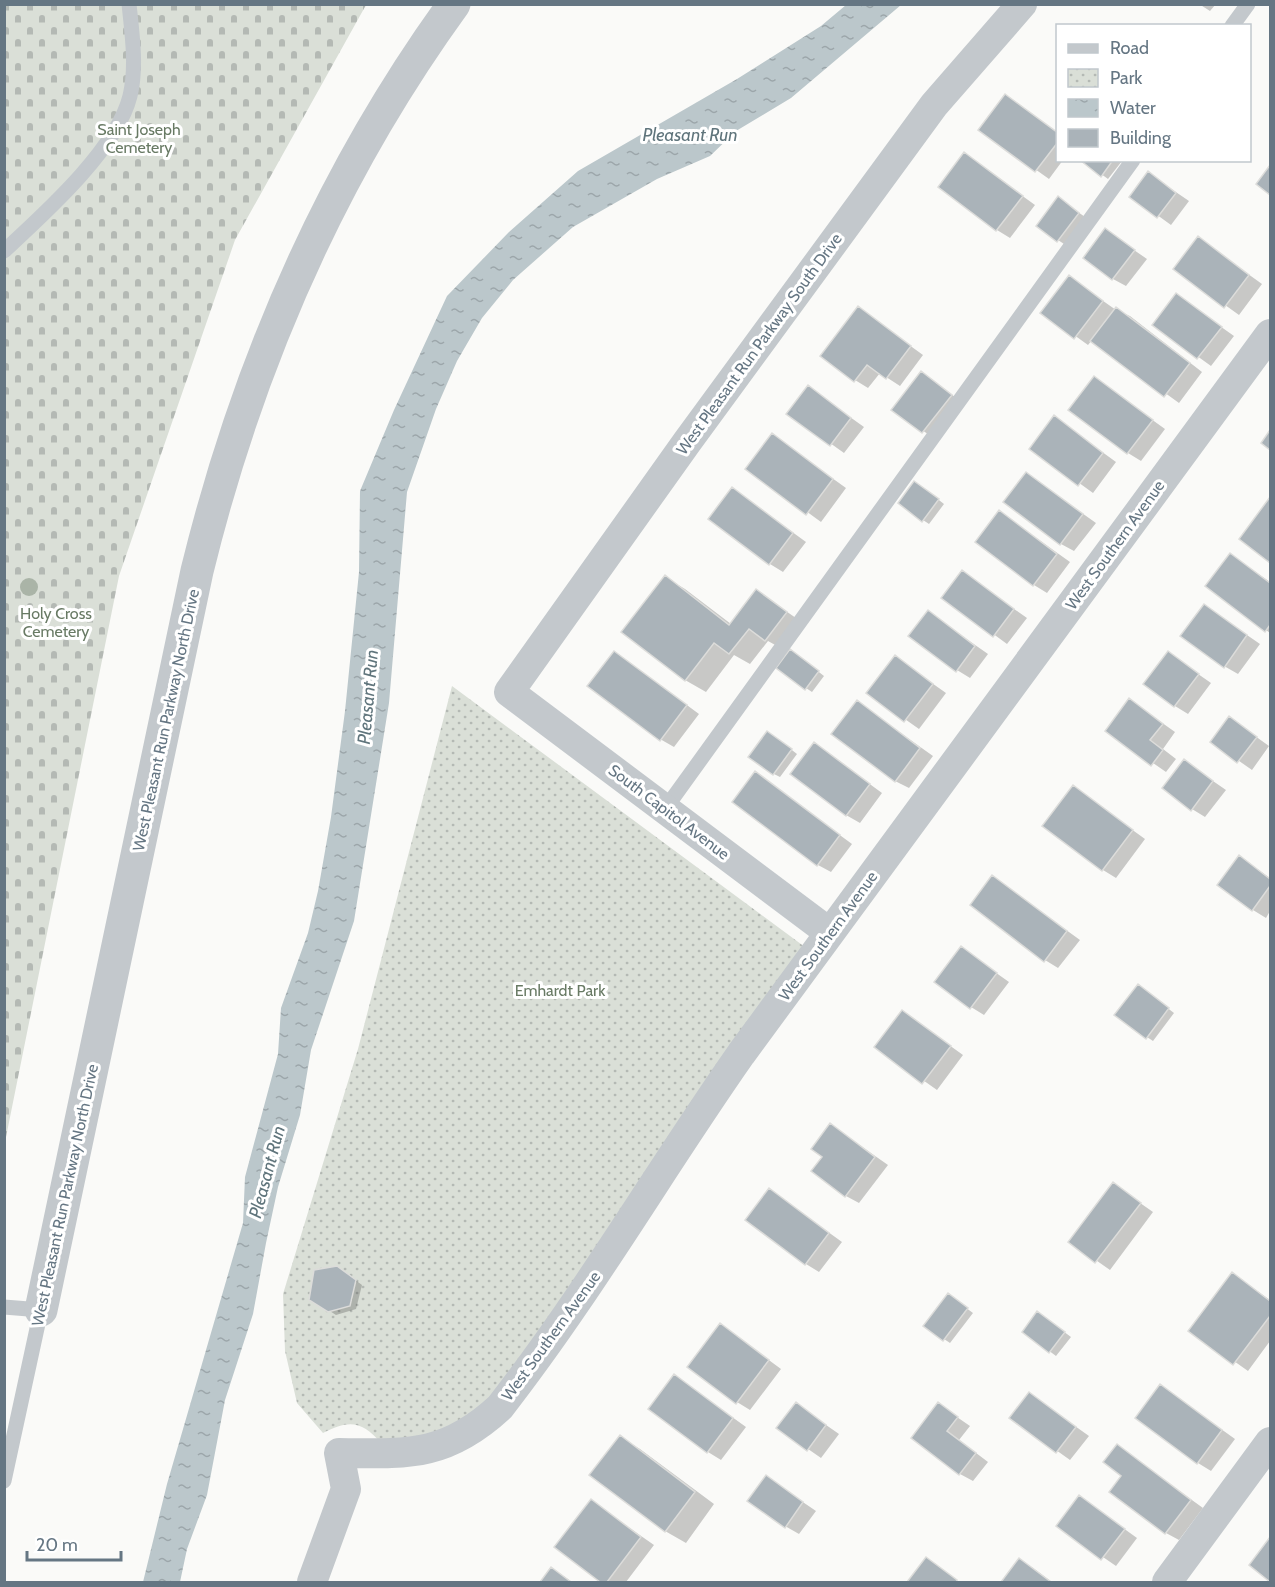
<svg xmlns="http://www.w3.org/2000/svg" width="1275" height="1587" viewBox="0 0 1275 1587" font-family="Cabin,sans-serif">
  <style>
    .cemetery { fill: url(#cemetery-stones) }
    .park { fill: url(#park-dots) }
    .water { fill: url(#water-ripples) }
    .shadow { fill: #0003 }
    .building { fill: #aab3b9; stroke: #dcdcda; stroke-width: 1.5 }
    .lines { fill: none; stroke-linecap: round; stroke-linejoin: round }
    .service { stroke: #c3c8cc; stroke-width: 15 }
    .minor { stroke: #c3c8cc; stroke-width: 30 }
    .tertiary { stroke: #c3c8cc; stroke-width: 33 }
    .tree { fill: #aab4a7 }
    .labels { text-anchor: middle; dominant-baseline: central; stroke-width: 6; stroke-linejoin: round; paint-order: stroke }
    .park-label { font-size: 16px; fill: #687a64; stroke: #fff }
    .street-label { font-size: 16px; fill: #657683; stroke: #fff }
    .water-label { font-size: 18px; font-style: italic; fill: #60757c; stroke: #fff }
  </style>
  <defs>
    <pattern id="cemetery-stones" width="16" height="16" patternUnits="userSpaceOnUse" patternTransform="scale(1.5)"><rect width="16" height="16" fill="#dadfd7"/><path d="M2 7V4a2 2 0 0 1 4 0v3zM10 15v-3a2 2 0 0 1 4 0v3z" fill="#b4b9b4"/></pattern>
    <pattern id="park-dots" width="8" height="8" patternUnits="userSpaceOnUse" patternTransform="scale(1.5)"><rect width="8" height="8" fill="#dadfd7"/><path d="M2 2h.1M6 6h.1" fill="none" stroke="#b4b9b4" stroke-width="1.8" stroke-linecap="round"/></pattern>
    <pattern id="water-ripples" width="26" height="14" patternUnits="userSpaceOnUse" patternTransform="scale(1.5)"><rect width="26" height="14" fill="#bbc7cb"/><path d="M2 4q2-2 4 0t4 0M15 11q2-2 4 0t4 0" fill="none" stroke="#9ca6aa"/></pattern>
  </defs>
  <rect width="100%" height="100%" fill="#fafaf8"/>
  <path class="cemetery" d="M5 5H366L235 240 119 576 5 1142Z"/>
  <path class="park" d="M452 686 809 950 512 1384 458 1436 382 1444C362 1421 350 1419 323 1433L297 1403 285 1351 283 1294 358 1049Z"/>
  <path class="water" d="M846 5H901L791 98 736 131 710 156 657 179 573 227 513 280 482 318 457 361 436 409 407 492 389 703 354 921 311 1050 300 1115 278 1187 266 1243 253 1314 225 1400 207 1495 187 1549 180 1582H143L167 1484 243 1223 245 1177 278 1054 281 1008 308 933 318 891 331 817 345 711 359 572 360 491 394 410 447 296 509 232 578 171 737 79 821 26Z"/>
  <path class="shadow" d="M1199 4H1216L1210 11Z
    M1006 96 1058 133V160H1063L1049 179 980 130Z
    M965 154 1035 205 1010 238 997 230Z
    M1082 160H1121L1122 161 1108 179Z
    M1148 173 1189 201 1171 225 1131 196Z
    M1064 202 1085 217 1064 244 1058 240Z
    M1105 230 1147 259 1126 286 1113 279Z
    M1198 238 1262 284 1239 315 1175 269Z
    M1069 277 1116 310 1130 316 1202 372 1179 403 1092 340 1088 345 1042 312Z
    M1176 295 1234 336 1211 366 1154 325Z
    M858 308 923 355 900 386 880 373 868 388 855 380Z
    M921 373 965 404 936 440 893 409Z
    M1094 378 1165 429 1141 461 1128 453Z
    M808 387 864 427 844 453 788 413Z
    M1054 417 1116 462 1093 493 1031 448Z
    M772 435 846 488 821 522 747 468Z
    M1027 474 1096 523 1074 551 1061 544Z
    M921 486 944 504 929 524 923 520Z
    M733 489 806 542 783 572 770 564Z
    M1270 500V561L1241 539Z
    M1000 512 1070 562 1047 593 1034 585Z
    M1231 555 1270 582V633L1207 586Z
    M962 572 1027 618 1007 644 943 597Z
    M665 577 685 589 731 624 757 591 806 625 786 651 768 641 750 664 734 655 706 692 685 680Z
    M1205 606 1260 644 1238 674 1224 666Z
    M928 612 988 654 970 678 957 670Z
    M615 652 699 714 674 747 660 739Z
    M1168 653 1211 683 1188 714 1175 706Z
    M797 655 824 676 812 692 806 688Z
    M895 657 946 693 919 729 868 693Z
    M1130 700 1175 732 1163 749 1176 759 1166 772 1107 731Z
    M857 702 933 756 909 788 895 781Z
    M1230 718 1269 746 1252 770 1212 742Z
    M774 736 797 754 780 777 774 774Z
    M815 744 882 793 860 823 846 815Z
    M1184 761 1226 790 1205 817 1192 809Z
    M755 773 852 844 831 872 818 865Z
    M1073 787 1145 839 1116 878 1103 870Z
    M1240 857 1270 878V911L1266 918 1253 910Z
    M993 877 1080 940 1058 968 1045 960Z
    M961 948 1009 982 984 1015 971 1007Z
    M1144 990 1174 1013 1153 1041 1147 1037Z
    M903 1012 963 1055 937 1090 876 1047Z
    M831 1125 888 1165 859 1203 846 1196 824 1157Z
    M1113 1184 1153 1212 1110 1270 1070 1242Z
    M770 1190 842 1242 819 1272 806 1264Z
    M343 1271 362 1285 356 1309 336 1315 311 1299Z
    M1233 1274 1270 1300V1341L1248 1371 1190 1330Z
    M954 1299 973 1313 950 1343 944 1339Z
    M1044 1317 1071 1337 1056 1356 1024 1332Z
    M721 1325 781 1369 750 1410 737 1402Z
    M675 1376 746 1427 721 1460 708 1452Z
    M1161 1386 1235 1439 1211 1471 1198 1463Z
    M1030 1394 1089 1436 1070 1460 1011 1418Z
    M796 1404 839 1434 821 1458 778 1428Z
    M938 1404 970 1426 959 1440 988 1462 973 1481 960 1474Z
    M620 1437 640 1449 714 1504 686 1543 665 1531Z
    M1117 1446 1203 1508 1179 1540 1166 1533 1123 1476Z
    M766 1477 816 1511 799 1534 785 1526Z
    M1080 1497 1137 1538 1116 1566 1058 1526Z
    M591 1501 654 1545 626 1582H603L556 1547Z
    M1270 1539V1580L1251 1565Z
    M926 1559 933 1562 959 1582H908Z
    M1020 1560 1033 1568 1052 1582H1003Z
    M552 1569 565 1577 572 1582H542Z"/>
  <path class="building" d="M1005 94 1058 133V142L1035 172 978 130Z
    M964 152 1023 196 996 231 938 187Z
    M1080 160H1113L1101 177Z
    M1270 165V195L1256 184Z
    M1148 171 1176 193 1157 218 1129 197Z
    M1058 196 1079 213 1057 242 1036 226Z
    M1105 228 1135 250 1112 280 1083 258Z
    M1198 236 1249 275 1224 308 1173 269Z
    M1069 275 1103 301 1074 339 1040 313Z
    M1176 293 1222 327 1197 359 1152 325Z
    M858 306 911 346 886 379 867 365 854 382 820 356Z
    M1116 307 1190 363 1164 397 1090 341Z
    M921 371 952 395 922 433 891 410Z
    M1094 376 1153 420 1127 454 1068 410Z
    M808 385 851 418 830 446 786 414Z
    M1054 415 1103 453 1078 486 1029 449Z
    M1270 430V450L1261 443Z
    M772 433 833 479 806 515 745 469Z
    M1026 472 1083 514 1060 545 1003 502Z
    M914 481 939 499 922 522 898 503Z
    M732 487 793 533 769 565 708 519Z
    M1270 497V563L1239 539Z
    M999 510 1057 554 1033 586 975 542Z
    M1230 553 1270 583V625L1265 632 1205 586Z
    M962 570 1014 609 993 637 941 598Z
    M665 575 729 625 756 589 787 612 765 641 749 629 729 654 714 643 685 681 621 632Z
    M1204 604 1247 635 1224 668 1180 636Z
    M928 610 975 646 956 672 908 636Z
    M790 649 819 671 805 690 776 668Z
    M614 651 687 705 660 741 587 686Z
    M1168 651 1199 674 1174 707 1143 684Z
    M895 655 933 684 904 722 866 693Z
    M1129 698 1163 724 1150 740 1163 750 1151 766 1105 731Z
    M857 700 920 748 895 782 831 734Z
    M1229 716 1257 737 1237 763 1210 742Z
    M767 731 792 749 773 775 748 757Z
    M814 742 870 784 846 816 790 774Z
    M1184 759 1213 781 1191 811 1162 788Z
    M755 771 840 835 817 866 732 802Z
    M1073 785 1133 830 1102 871 1042 826Z
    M1239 855 1270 879V886L1252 911 1217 885Z
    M992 875 1067 931 1044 962 970 905Z
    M961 946 997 973 970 1009 934 982Z
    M1138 984 1169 1008 1146 1039 1114 1015Z
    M902 1010 951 1046 922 1084 874 1047Z
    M830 1123 875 1157 845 1197 811 1171 822 1157 811 1149Z
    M1113 1182 1141 1203 1095 1263 1068 1242Z
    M769 1188 829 1233 805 1265 745 1220Z
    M337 1266 356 1280 350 1306 328 1312 309 1300 314 1270Z
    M1232 1272 1270 1301V1316L1233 1365 1188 1331Z
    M948 1293 968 1308 943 1341 923 1326Z
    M1037 1311 1065 1332 1049 1353 1022 1332Z
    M720 1323 769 1360 736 1404 687 1367Z
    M674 1374 733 1418 707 1453 648 1409Z
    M1160 1384 1222 1430 1197 1464 1135 1418Z
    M1029 1392 1076 1427 1056 1453 1009 1418Z
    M796 1402 826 1425 807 1451 776 1428Z
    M938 1402 958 1417 947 1431 976 1453 959 1475 911 1438Z
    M620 1435 695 1492 665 1532 589 1475Z
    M1117 1444 1191 1500 1165 1534 1109 1492 1121 1476 1103 1462Z
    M766 1475 803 1502 785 1528 747 1501Z
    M1079 1495 1125 1529 1101 1560 1056 1526Z
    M591 1499 641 1537 607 1582H600L554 1547Z
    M1270 1537V1582L1249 1565Z
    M926 1557 957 1580 956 1582H907Z
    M1019 1558 1051 1582H1001Z
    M551 1567 571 1582H540Z"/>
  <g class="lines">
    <path class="service" d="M1232 26 1248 4
      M4 251C44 214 117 149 130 96 137 67 132 33 129 4
      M665 809 1133 160
      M4 1307 41 1310 4 1481"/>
    <path class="minor" d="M830 933 509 692 687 442 934 105 1022 4
      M312 1582 346 1489 339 1453C408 1454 446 1457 500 1407 588 1294 659 1171 741 1054L1270 334
      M1167 1582 1270 1442"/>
    <path class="tertiary" d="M41 1310 197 571C247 367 330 175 454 4"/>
  </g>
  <circle class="tree" cx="29" cy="587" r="9"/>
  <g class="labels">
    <g class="park-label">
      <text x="139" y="129">Saint Joseph<tspan x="139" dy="18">Cemetery</tspan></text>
      <text x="56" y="613">Holy Cross<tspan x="56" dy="18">Cemetery</tspan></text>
      <text x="560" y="990">Emhardt Park</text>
    </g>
    <g class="street-label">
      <text transform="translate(759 344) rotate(-54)">West Pleasant Run Parkway South Drive</text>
      <text transform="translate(1115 545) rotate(-54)">West Southern Avenue</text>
      <text transform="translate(166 720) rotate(-78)">West Pleasant Run Parkway North Drive</text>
      <text transform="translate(669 812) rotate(37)">South Capitol Avenue</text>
      <text transform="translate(828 936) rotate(-54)">West Southern Avenue</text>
      <text transform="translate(65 1195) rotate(-78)">West Pleasant Run Parkway North Drive</text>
      <text transform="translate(551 1336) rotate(-54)">West Southern Avenue</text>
    </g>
    <g class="water-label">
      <text x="690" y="135">Pleasant Run</text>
      <text transform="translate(368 697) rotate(-85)">Pleasant Run</text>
      <text transform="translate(267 1172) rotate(-75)">Pleasant Run</text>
    </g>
  </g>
  <rect width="1275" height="1587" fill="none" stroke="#657683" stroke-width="12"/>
  <rect x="1056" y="24" width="195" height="138" fill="#ffffff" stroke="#c1c8cd" stroke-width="1.5"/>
  <rect x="1068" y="44" width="30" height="9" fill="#c3c8cc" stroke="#c1c8cd" stroke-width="1.5"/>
  <text x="1110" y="54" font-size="18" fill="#657683">Road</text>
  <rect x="1068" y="69" width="30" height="18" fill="url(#park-dots)" stroke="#c1c8cd" stroke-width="1.5"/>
  <text x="1110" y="84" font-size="18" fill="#657683">Park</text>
  <rect x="1068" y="99" width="30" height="18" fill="url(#water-ripples)" stroke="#c1c8cd" stroke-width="1.5"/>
  <text x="1110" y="114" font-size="18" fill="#657683">Water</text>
  <rect x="1068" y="129" width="30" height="18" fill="#aab3b9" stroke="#c1c8cd" stroke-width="1.5"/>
  <text x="1110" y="144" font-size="18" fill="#657683">Building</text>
  <path d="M27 1551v9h94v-9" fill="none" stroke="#657683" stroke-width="3"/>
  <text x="36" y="1551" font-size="18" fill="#657683" stroke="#ffffff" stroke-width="4.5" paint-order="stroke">20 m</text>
</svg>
